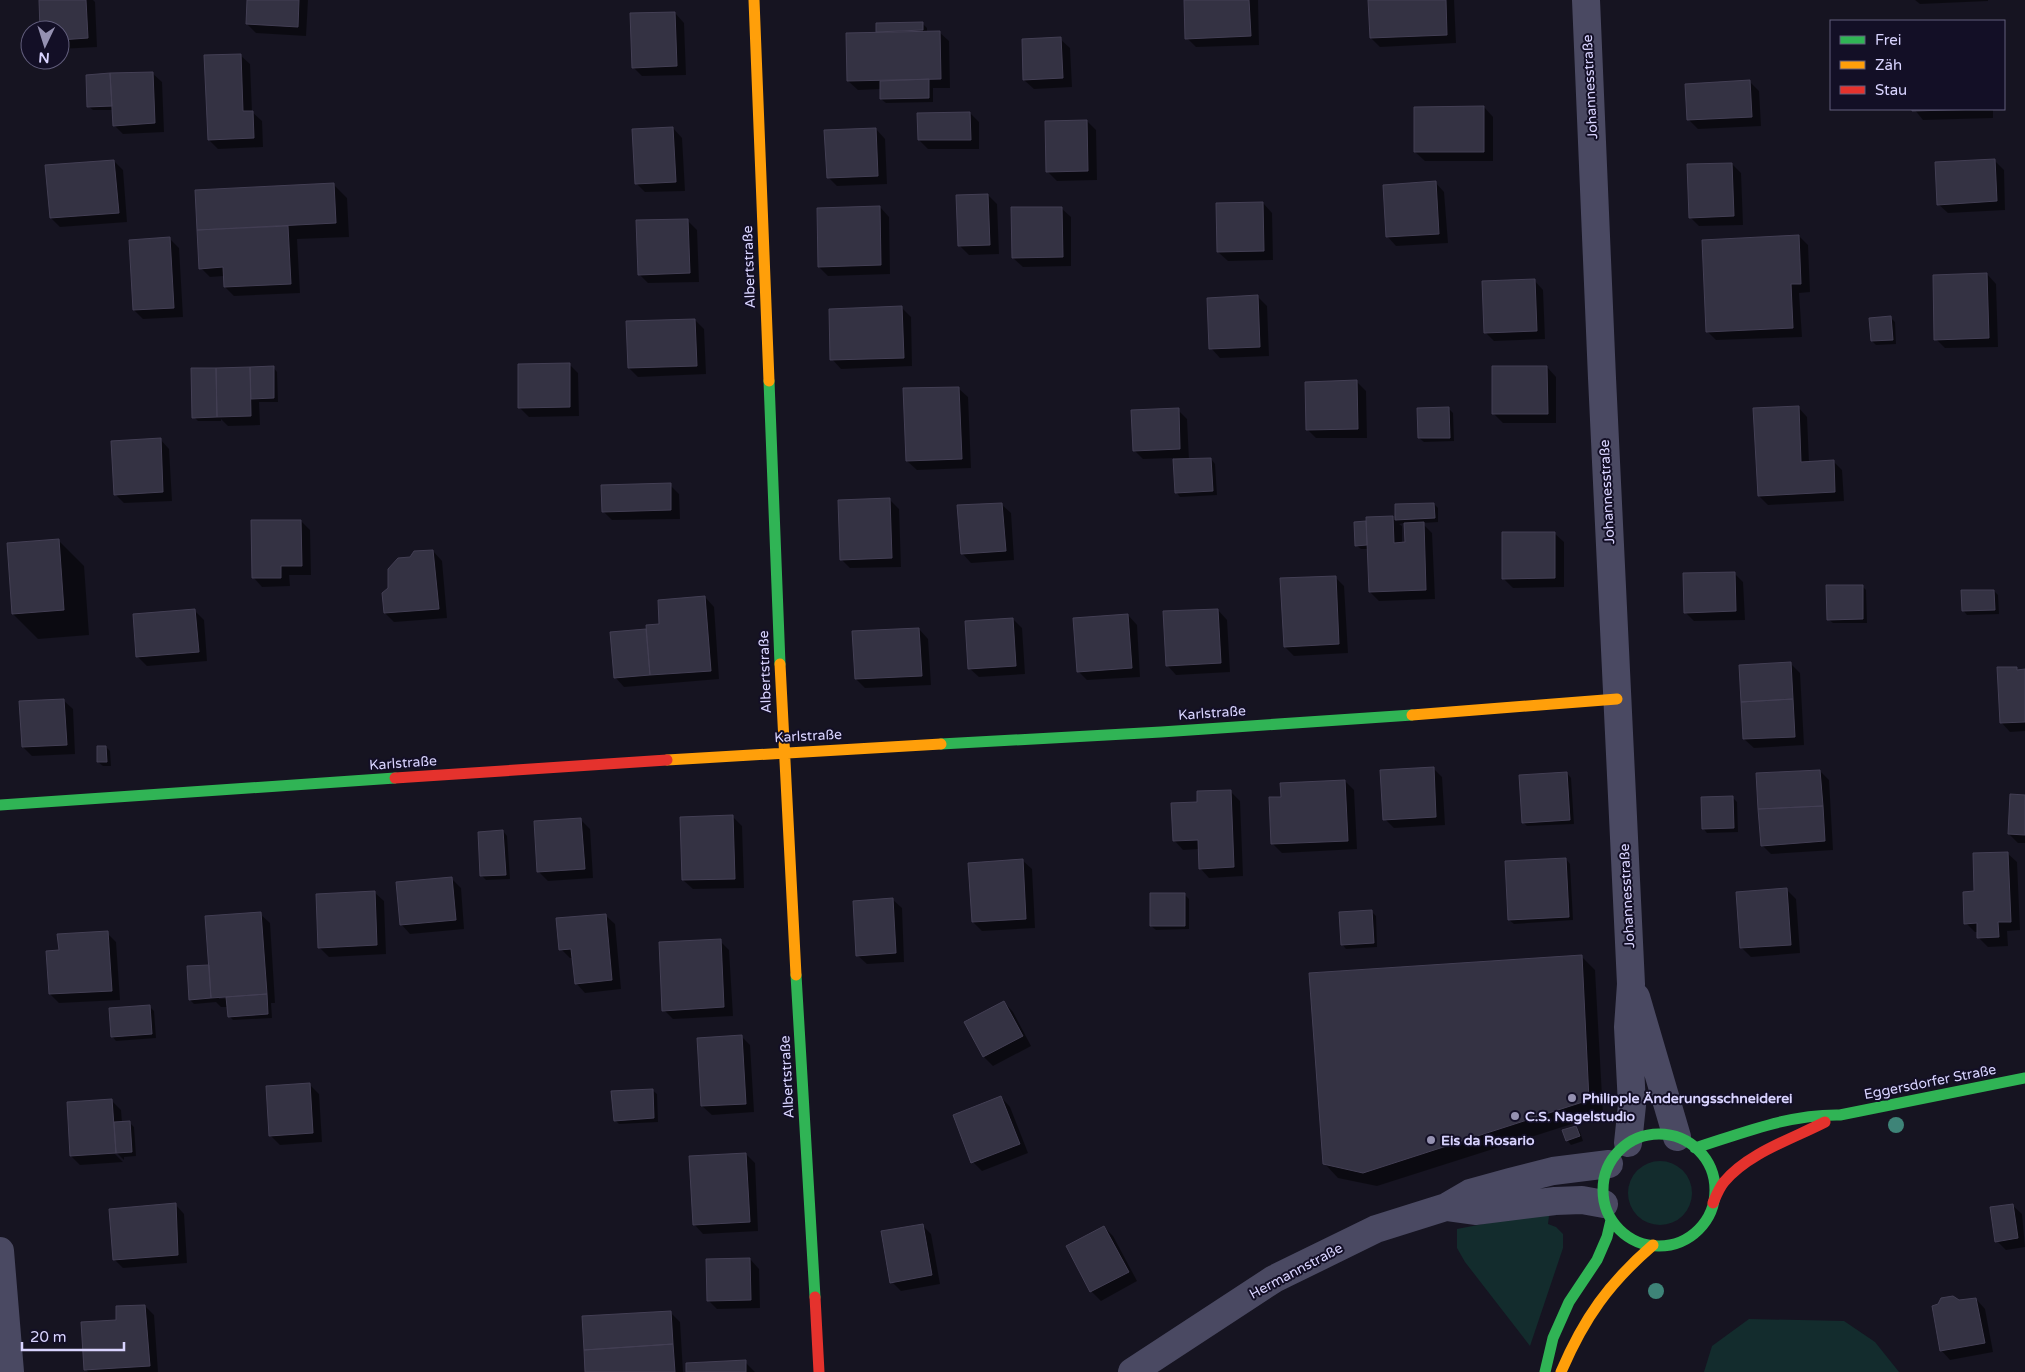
<svg xmlns="http://www.w3.org/2000/svg" width="2025" height="1372" viewBox="0 0 2025 1372" font-family="'Varela Round',sans-serif">
  <style>
    .green { fill: #132c2d }
    .shadow { fill: #0007; fill-rule: evenodd }
    .building { fill: #343243; stroke: #433f54 }
    .lines { fill: none; stroke-linecap: round; stroke-linejoin: round }
    .street { stroke: #4a4962; stroke-width: 28 }
    .fast { stroke: #30b455; stroke-width: 11 }
    .slow { stroke: #ff9f0a; stroke-width: 11 }
    .jam { stroke: #e5322d; stroke-width: 11 }
    .tree { fill: #3e8478 }
    .poi-dot { fill: #9591b1; stroke: #130f26; stroke-width: 2 }
    .labels { text-anchor: middle; dominant-baseline: central; stroke-width: 4; stroke-linejoin: round; paint-order: stroke }
    .street-label { font-size: 14px; fill: #d9d4ff; stroke: #130f26 }
    .poi-label { font-size: 14px; font-weight: bold; fill: #d9d4ff; stroke: #130f26; text-anchor: start }
  </style>
  <rect width="100%" height="100%" fill="#161421"/>
  <path class="green" d="M1628 1193a32 32 0 1 1 64 0a32 32 0 1 1-64 0Z
    M1535 1214 1549 1216 1548 1224 1556 1227 1563 1234V1248L1530 1346 1465 1262 1457 1248V1229Z
    M1749 1319 1844 1321 1875 1342 1899 1372H1704L1712 1346Z"/>
  <path class="shadow" d="M40 0H93L95 2 97 47 60 49V30H41Z
    M248 0H308L306 36 256 33 247 24Z
    M1185 0H1258L1259 45 1196 47 1187 38Z
    M1369 0H1454L1456 43 1380 47 1371 38Z
    M1915 0H1988V1L1920 4Z
    M675 13 684 23 686 75 642 76 633 67Z
    M922 23 927 28V32H939L949 41 950 88H933V102L886 103 881 99V89L858 90 848 81 879 33 877 31Z
    M1060 39 1070 48 1072 87 1034 89 1024 80Z
    M240 55 250 64 252 112 262 121 263 147 218 149 209 140Z
    M152 73 162 82 164 132 123 134 114 125 113 110H93L88 106Z
    M1750 82 1759 91 1761 126 1698 129 1689 120Z
    M1484 107 1493 117V161H1425L1415 152Z
    M1914 109H1993V118L1923 120Z
    M970 113 979 122V149H928L919 140Z
    M1087 121 1096 130 1097 180 1057 181 1048 172Z
    M673 128 682 138 685 191 645 192 636 183Z
    M876 129 885 139 887 184 837 186 828 177Z
    M1994 160 2004 170 2005 210 1948 213 1938 204Z
    M114 161 123 170 127 222 60 227 51 218Z
    M1732 164 1741 173 1743 225 1699 226 1690 217Z
    M1435 182 1444 192 1448 243 1396 246 1387 236Z
    M333 184 347 198 349 237 297 239 300 293 234 296 225 287 224 276 210 277 201 268 197 191Z
    M988 195 997 204 999 254 969 255 960 246Z
    M1263 203 1272 213 1273 260 1228 261 1218 252Z
    M880 207 889 217 890 274 828 276 819 267Z
    M1061 208 1071 217V266L1023 267 1013 258Z
    M688 221 697 230 699 282 648 283 639 274Z
    M1799 236 1808 245 1810 292 1799 293 1802 337 1716 340 1707 331Z
    M170 239 179 248 183 317 143 319 134 310Z
    M1987 274 1996 284 1998 347 1945 348 1936 339Z
    M1534 280 1543 290 1545 339 1494 341 1485 332Z
    M1257 296 1267 306 1269 356 1220 358 1211 348Z
    M902 308 911 317 912 366 841 369 832 359Z
    M1890 317 1895 322 1896 344 1876 345 1872 341Z
    M695 320 704 329 706 374 638 377 629 368Z
    M569 364 578 373 579 416 529 417 520 408Z
    M273 367 277 372 278 402H259L260 425 228 426 221 419V421H198L194 417 193 370Z
    M1547 367 1556 377V423H1503L1494 414Z
    M1357 382 1366 391 1367 438H1316L1307 429Z
    M958 388 968 397 971 468 917 470 907 461Z
    M1798 407 1807 417 1809 462 1833 461 1842 470 1844 501 1768 505 1759 496Z
    M1449 409 1453 413 1454 441 1424 442 1419 438Z
    M1178 410 1187 419 1189 460 1211 459 1215 464 1217 495 1180 497 1176 492 1174 458 1143 459 1134 450Z
    M160 439 169 449 172 501 124 503 115 494Z
    M670 485 679 494 680 519 612 520 603 511Z
    M890 500 899 509 901 567 850 568 841 559Z
    M1001 504 1011 513 1014 560 971 563 962 553Z
    M1434 504 1438 508V522L1422 523 1432 533 1435 599 1379 601 1370 592 1368 549H1361L1356 545 1365 523 1367 525 1393 517 1397 521 1396 505ZM1405 523 1406 543 1402 544V526L1399 524Z
    M301 521 310 530 311 575H289L290 586 262 587 253 577Z
    M1554 533 1564 542V587L1513 588 1504 579Z
    M58 540 84 566 89 635 38 639 13 614Z
    M433 551 442 561 447 618 394 622 385 613 389 588 411 558Z
    M1734 573 1743 582 1745 620 1694 621 1685 612Z
    M1335 577 1344 586 1348 653 1294 656 1285 647Z
    M1862 586 1866 590 1867 623H1833L1828 619Z
    M1994 591 1998 595 1999 614 1967 615 1963 610Z
    M705 597 714 607 719 679 624 687 615 677 611 633 647 630 661 625Z
    M1218 610 1227 620 1230 672 1176 675 1167 665Z
    M195 611 204 620 207 661 147 666 138 657Z
    M1128 615 1137 625 1140 677 1087 680 1078 671Z
    M1013 619 1022 628 1025 674 979 677 969 668Z
    M919 629 928 639 931 685 865 688 856 679Z
    M1791 664 1800 673 1804 745 1754 748 1744 739Z
    M2016 668 2020 671H2025V731L2010 732 2001 722Z
    M63 700 73 709 75 754 32 756 23 747Z
    M106 747 110 751 111 766H103L98 762Z
    M1433 768 1442 777 1445 825 1394 828 1385 819Z
    M1820 771 1829 780 1833 850 1771 854 1762 845Z
    M1567 773 1571 778 1574 824 1527 826 1523 822Z
    M1345 781 1354 790 1357 849 1282 853 1273 844 1282 798Z
    M1230 791 1240 801 1243 876 1209 878 1200 868 1199 849 1183 850 1174 840 1199 803Z
    M2025 796V843H2018L2009 834Z
    M1733 798 1737 802 1738 832 1707 833 1703 828Z
    M733 817 742 826 744 888 693 889 683 880Z
    M581 820 590 829 593 878 548 881 539 872Z
    M503 831 507 836 510 879 486 880 482 876Z
    M2007 853 2017 862 2020 930 2007 931 2008 946 1988 947 1979 938 1978 932H1975L1966 923 1975 892Z
    M1566 859 1570 864 1573 920 1514 924 1509 920Z
    M1022 860 1032 869 1035 928 982 931 973 922Z
    M452 879 461 888 464 929 410 934 401 924Z
    M1787 890 1796 899 1800 953 1751 957 1741 947Z
    M374 892 384 901 386 954 329 957 320 948Z
    M1184 894 1189 899V929L1156 930 1151 926Z
    M892 899 902 908 904 962 867 964 857 955Z
    M1371 911 1376 916 1377 947 1346 949 1342 944Z
    M260 914 270 923 275 1003H271L272 1018 233 1020 229 1016 228 1007H221L216 1002 194 1004 190 1000 210 966ZM232 996 233 998 219 999V997Z
    M605 915 615 924 621 989 585 993 576 983 574 958H570L561 949Z
    M107 933 116 942 120 1000 59 1003 50 994 60 951Z
    M720 941 729 950 733 1016 673 1019 664 1010Z
    M1581 956 1595 970 1603 1114 1377 1186 1338 1178 1324 1163Z
    M1004 1002 1013 1012 1031 1046 993 1066 984 1057 966 1022Z
    M149 1006 154 1011 156 1038 116 1041 112 1036Z
    M741 1036 750 1045 754 1112 712 1115 702 1106Z
    M310 1085 319 1094 322 1142 280 1145 270 1135Z
    M652 1090 657 1094 658 1122 619 1124 615 1120Z
    M1001 1097 1010 1107 1028 1153 982 1171 973 1162Z
    M112 1101 121 1110 122 1123 129 1122 134 1127 136 1156 124 1157V1160L112 1148 111 1150 123 1162 80 1165 71 1156Z
    M1576 1127 1580 1132 1583 1141 1571 1145 1567 1140Z
    M746 1154 755 1163 758 1231 703 1234 694 1224Z
    M175 1204 184 1214 187 1263 123 1268 114 1259Z
    M2012 1205 2022 1214 2025 1247 2006 1250 1997 1241Z
    M922 1225 931 1234 940 1284 901 1291 892 1282Z
    M1104 1227 1113 1236 1137 1281 1101 1301 1091 1291 1068 1247Z
    M750 1259 759 1269 760 1308 717 1309 708 1300Z
    M1976 1299 1985 1309 1993 1352 1950 1360 1941 1350 1959 1302Z
    M145 1306 154 1315 158 1372H88L86 1369 117 1321Z
    M671 1313 680 1322 683 1372H587Z
    M745 1362 755 1372H688Z"/>
  <path class="building" d="M39 0H86L88 38 60 40V30H40Z
    M247 0H299L298 27 246 24Z
    M1184 0H1249L1251 36 1185 39Z
    M1368 0H1446L1447 35 1370 38Z
    M675 12 677 66 632 68 630 13Z
    M923 22V30L876 32V23Z
    M940 31 941 79 847 81 846 33Z
    M1061 37 1063 78 1023 80 1022 39Z
    M241 54 243 111H253L254 138 208 140 204 55Z
    M153 72 155 123 113 126 110 73Z
    M110 73 112 106 87 107 86 75Z
    M929 79V98L880 99V81Z
    M1750 80 1752 117 1687 120 1685 84Z
    M1484 106V152H1414V107Z
    M1912 109H1984L1912 111Z
    M970 112 971 140H918L917 113Z
    M1087 120 1088 171 1046 172 1045 121Z
    M673 127 676 182 635 184 632 129Z
    M876 128 878 176 827 178 824 130Z
    M1995 159 1997 201 1937 205 1935 162Z
    M114 160 119 213 50 218 45 165Z
    M1732 163 1734 216 1689 218 1687 164Z
    M1436 181 1439 234 1386 237 1383 185Z
    M334 183 336 223 197 230 195 190Z
    M988 194 990 245 958 246 956 195Z
    M1263 202 1264 251 1217 252 1216 203Z
    M880 206 881 265 818 267 817 208Z
    M1011 207H1062L1063 257 1012 258Z
    M688 219 690 273 638 275 636 220Z
    M288 226 291 284 224 287 223 267 199 269 197 230Z
    M1799 235 1801 284H1791L1793 328 1706 332 1702 240Z
    M170 237 174 308 133 310 129 240Z
    M1987 273 1989 338 1934 340 1933 275Z
    M1535 279 1537 331 1484 333 1482 281Z
    M1258 295 1260 347 1209 349 1207 298Z
    M902 306 904 358 830 360 829 309Z
    M1891 316 1893 340 1871 341 1869 318Z
    M695 319 697 366 628 368 626 321Z
    M570 363V407L518 408V364Z
    M274 366V398L251 399 250 367Z
    M1492 366H1547L1548 414H1492Z
    M250 367 251 416 217 417 216 368Z
    M191 368H216L217 417 192 418Z
    M1357 380 1358 429 1306 430 1305 382Z
    M959 387 962 459 906 461 903 388Z
    M1799 406 1801 462 1834 460 1835 492 1758 496 1753 408Z
    M1449 407 1450 438H1418L1417 408Z
    M1179 408 1180 449 1133 451 1131 410Z
    M161 438 163 492 114 495 111 441Z
    M1211 458 1213 491 1175 493 1173 459Z
    M671 483V510L602 512 601 485Z
    M890 498 892 558 840 560 838 500Z
    M1002 503 1006 551 961 554 957 505Z
    M1434 503 1435 518 1395 520V504Z
    M1393 516 1394 543 1405 542 1404 523 1424 522 1426 590 1369 592 1366 517Z
    M251 520H301L302 566H281V578H252Z
    M1366 521 1367 545 1355 546 1354 522Z
    M1502 532H1555V578L1502 579Z
    M59 539 64 610 12 614 7 543Z
    M433 550 439 609 384 613 382 593 388 588V569L398 558 410 557 414 551Z
    M1735 572 1736 611 1684 613 1683 573Z
    M1336 576 1339 644 1284 647 1280 578Z
    M1826 585H1863V619L1827 620Z
    M1961 590H1994L1995 610 1962 611Z
    M705 596 711 671 650 675 646 625 659 624 658 600Z
    M195 609 199 652 136 657 133 614Z
    M1218 609 1221 663 1166 666 1163 611Z
    M1128 614 1132 668 1077 672 1073 618Z
    M1013 618 1016 666 968 669 965 621Z
    M919 628 922 676 855 679 852 631Z
    M646 629 650 675 614 678 610 632Z
    M1791 662 1793 699 1741 702 1739 665Z
    M1997 667H2017V670L2025 669V722L2000 723Z
    M64 699 67 745 22 747 19 701Z
    M1793 699 1795 737 1743 739 1741 702Z
    M97 746H106L107 762H97Z
    M1434 767 1436 817 1383 820 1380 770Z
    M1820 770 1823 806 1758 809 1756 773Z
    M1567 772 1570 820 1522 823 1519 775Z
    M1345 780 1348 841 1271 844 1269 797H1281L1280 783Z
    M1231 790 1234 867 1199 869 1198 840 1173 841 1171 803 1197 802V791Z
    M2010 794 2025 795V835L2008 834Z
    M1733 796 1734 828 1702 829 1701 797Z
    M1823 806 1825 841 1761 846 1758 809Z
    M733 815 735 879 682 880 680 817Z
    M581 818 585 869 537 872 534 821Z
    M503 830 506 875 480 876 478 832Z
    M2008 852 2011 922H1998L1999 937 1977 938V923L1964 924 1963 892 1974 891 1973 853Z
    M1566 858 1569 917 1508 920 1505 861Z
    M1023 859 1026 919 972 922 968 863Z
    M452 877 456 920 400 925 396 882Z
    M1787 888 1791 945 1740 948 1736 892Z
    M375 891 377 945 318 948 316 894Z
    M1150 893H1185V926H1150Z
    M893 898 896 953 856 956 853 901Z
    M1372 910 1374 943 1341 945 1339 912Z
    M261 912 267 994 211 998 205 916Z
    M606 914 612 980 575 984 571 949 559 950 556 918Z
    M108 931 112 991 49 994 46 951 59 950 57 934Z
    M721 939 724 1007 662 1011 659 942Z
    M1582 955 1589 1100 1363 1173 1323 1164 1309 973Z
    M209 965 211 998 189 1000 187 966Z
    M267 994 268 1014 228 1017 226 997Z
    M1004 1001 1023 1036 983 1057 964 1022Z
    M150 1005 152 1034 111 1037 109 1008Z
    M742 1035 746 1104 701 1106 697 1038Z
    M310 1083 313 1133 269 1136 266 1086Z
    M653 1089 654 1118 614 1121 611 1091Z
    M1001 1096 1020 1144 971 1163 953 1115Z
    M112 1099 116 1153 70 1156 67 1102Z
    M130 1121 132 1152 116 1153 114 1122Z
    M1576 1126 1580 1136 1566 1141 1562 1130Z
    M746 1153 750 1222 693 1225 689 1156Z
    M176 1203 178 1255 113 1260 109 1209Z
    M2013 1204 2018 1238 1995 1242 1990 1207Z
    M923 1224 932 1275 890 1283 881 1231Z
    M1104 1226 1129 1272 1090 1292 1066 1246Z
    M750 1258 751 1300 707 1301 706 1259Z
    M1953 1296 1959 1300 1976 1298 1985 1343 1940 1351 1932 1306 1938 1304 1941 1298Z
    M145 1305 150 1366 84 1370 81 1322 116 1320V1306Z
    M671 1311 673 1344 584 1350 582 1316Z
    M673 1344 675 1372H585L584 1350Z
    M746 1360V1372H686V1363Z"/>
  <g class="lines">
    <path class="street" d="M1586 0 1602 378 1631 984 1628 1027 1632 1105 1628 1143
      M1636 997 1677 1137
      M1446 1207 1475 1211 1555 1201 1582 1200 1604 1204
      M0 1251 10 1372
      M1132 1372 1274 1279 1376 1229 1446 1207 1470 1193 1510 1182 1553 1171 1609 1164"/>
    <path class="fast" d="M769 381 780 664
      M941 744 1161 732 1412 715
      M0 805 395 778
      M796 975 815 1297
      M1603 1190a56 56 0 1 1 112 0a56 56 0 1 1-112 0Z
      M1695 1148C1743 1133 1789 1114 1840 1115L2025 1078
      M1545 1372 1553 1338 1569 1302 1597 1260 1607 1237 1611 1220"/>
    <path class="slow" d="M754 0 769 381
      M780 664 796 975
      M1412 715 1617 699
      M667 760 941 744
      M1561 1372C1584 1318 1609 1283 1653 1245"/>
    <path class="jam" d="M395 778 667 760
      M1713 1203C1716 1196 1719 1188 1724 1182 1748 1153 1792 1139 1825 1122
      M815 1297 819 1372"/>
  </g>
  <g class="tree">
    <circle cx="1896" cy="1125" r="8"/>
    <circle cx="1656" cy="1291" r="8"/>
  </g>
  <g class="poi-dot">
    <circle cx="1572" cy="1098" r="5"/>
    <circle cx="1515" cy="1116" r="5"/>
    <circle cx="1431" cy="1140" r="5"/>
  </g>
  <g class="labels">
    <g class="street-label">
      <text transform="translate(1590 87) rotate(-93)">Johannesstraße</text>
      <text transform="translate(749 267) rotate(-92)">Albertstraße</text>
      <text transform="translate(1607 492) rotate(-93)">Johannesstraße</text>
      <text transform="translate(765 672) rotate(-92)">Albertstraße</text>
      <text transform="translate(1212 713) rotate(-4)">Karlstraße</text>
      <text transform="translate(808 736) rotate(-3)">Karlstraße</text>
      <text transform="translate(403 763) rotate(-4)">Karlstraße</text>
      <text transform="translate(1627 896) rotate(-93)">Johannesstraße</text>
      <text transform="translate(787 1077) rotate(-93)">Albertstraße</text>
      <text transform="translate(1930 1082) rotate(-11)">Eggersdorfer Straße</text>
      <text transform="translate(1296 1271) rotate(-28)">Hermannstraße</text>
    </g>
    <g class="poi-label">
      <text x="1582" y="1098">Philipple Änderungsschneiderei</text>
      <text x="1525" y="1116">C.S. Nagelstudio</text>
      <text x="1441" y="1140">Eis da Rosario</text>
    </g>
  </g>
  <rect x="1830" y="20" width="175" height="90" fill="#130f26" stroke="#625e7d"/>
  <rect x="1840" y="36" width="25" height="8" fill="#30b455" stroke="#625e7d"/>
  <text x="1875" y="45" font-size="15" fill="#d9d4ff">Frei</text>
  <rect x="1840" y="61" width="25" height="8" fill="#ff9f0a" stroke="#625e7d"/>
  <text x="1875" y="70" font-size="15" fill="#d9d4ff">Zäh</text>
  <rect x="1840" y="86" width="25" height="8" fill="#e5322d" stroke="#625e7d"/>
  <text x="1875" y="95" font-size="15" fill="#d9d4ff">Stau</text>
  <g transform="translate(45 45) rotate(184)"><circle r="24" fill="#130f26" stroke="#625e7d"/>
  <path d="M0-4L9 19L0 12L-9 19Z" fill="#9591b1"/>
  <text y="-8" font-size="14" font-weight="bold" text-anchor="middle" fill="#d9d4ff">N</text>
  </g>
  <path d="M22 1342v8h102v-8" fill="none" stroke="#d9d4ff" stroke-width="2.5"/>
  <text x="30" y="1342" font-size="15" fill="#d9d4ff" stroke="#130f26" stroke-width="4" paint-order="stroke">20 m</text>
</svg>
